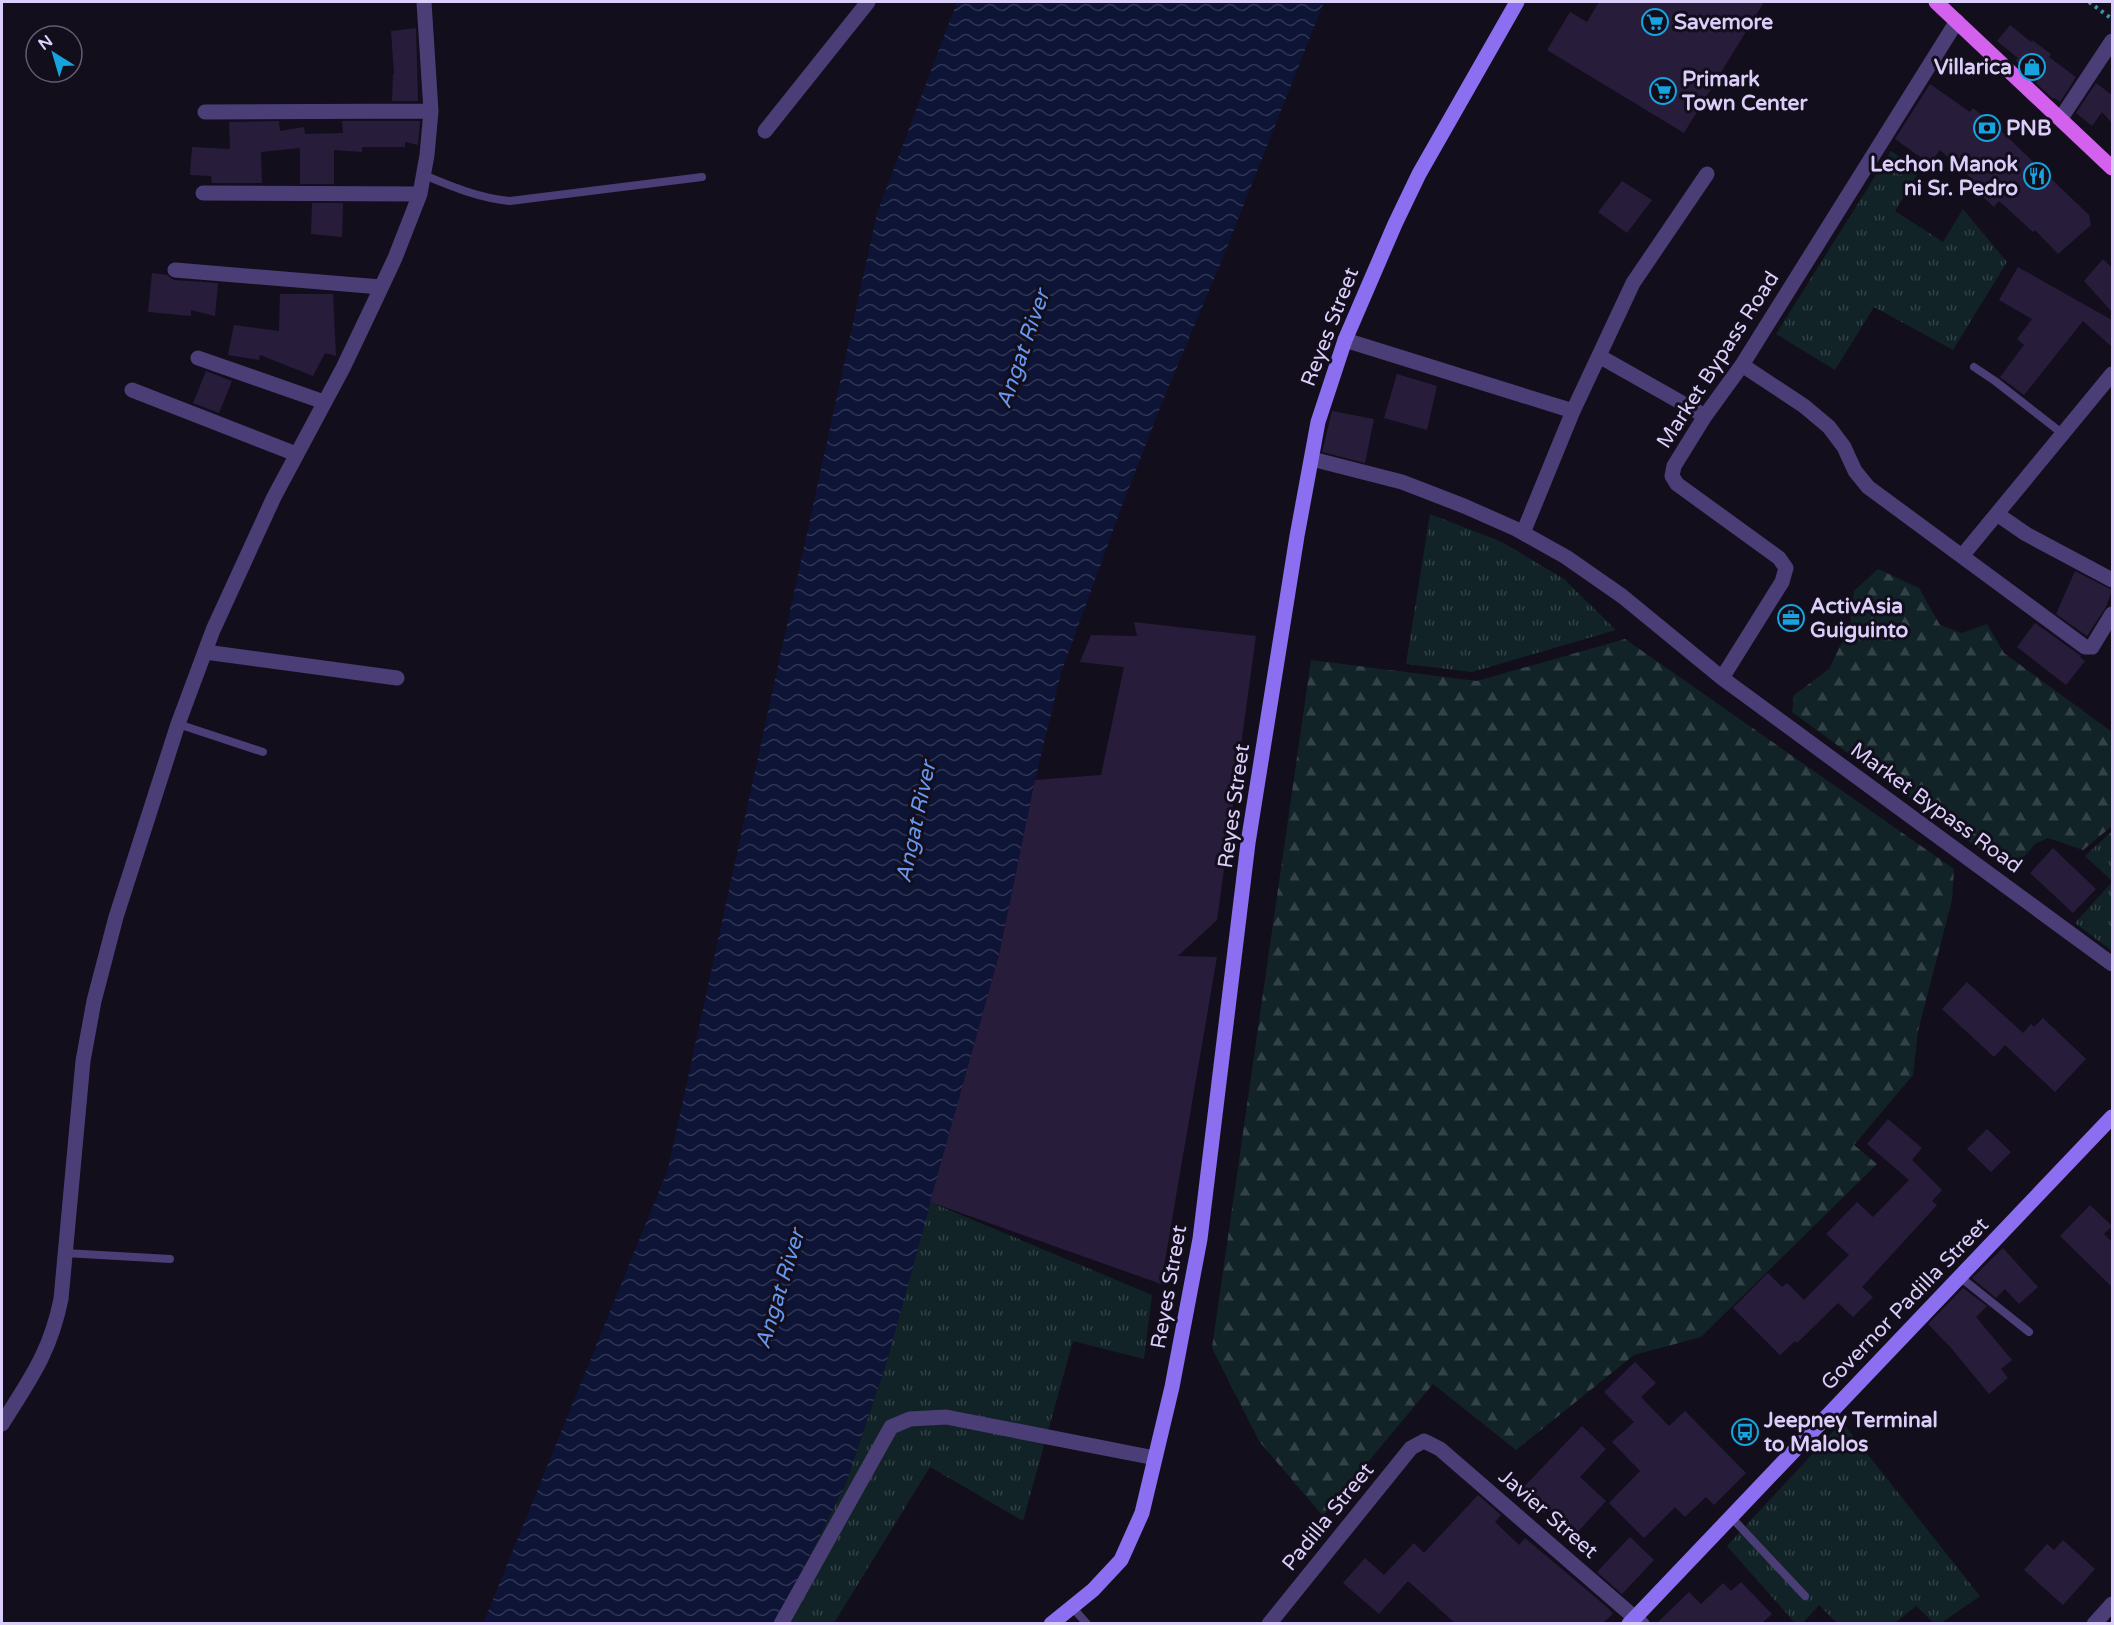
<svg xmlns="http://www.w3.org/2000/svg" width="2114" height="1625" viewBox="0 0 2114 1625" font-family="'Varela Round',sans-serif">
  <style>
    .grass { fill: url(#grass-tufts) }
    .forest { fill: url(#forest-firs) }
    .water { fill: url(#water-waves) }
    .building { fill: #281c3b }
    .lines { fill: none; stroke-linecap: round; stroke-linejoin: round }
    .path { stroke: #3995a3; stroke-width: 4; stroke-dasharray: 3 4.5; stroke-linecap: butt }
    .lane { stroke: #4b3e77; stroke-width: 8 }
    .street { stroke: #4b3e77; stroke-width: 15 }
    .secondary { stroke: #8b6ff0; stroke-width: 15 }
    .primary { stroke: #d461ee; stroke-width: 15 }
    .labels { text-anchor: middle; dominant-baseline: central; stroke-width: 6; stroke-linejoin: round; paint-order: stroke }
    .poi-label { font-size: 21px; font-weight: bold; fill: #dccefa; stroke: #130e1c; text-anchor: start }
    .street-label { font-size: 21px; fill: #dccefa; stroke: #130e1c }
    .water-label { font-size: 22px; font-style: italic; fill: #6796ef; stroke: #130e1c }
  </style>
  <defs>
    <pattern id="grass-tufts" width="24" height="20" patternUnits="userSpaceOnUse" patternTransform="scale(1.5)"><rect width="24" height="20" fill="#112326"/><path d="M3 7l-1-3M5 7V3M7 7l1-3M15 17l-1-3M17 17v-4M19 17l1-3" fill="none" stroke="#334246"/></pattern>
    <pattern id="forest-firs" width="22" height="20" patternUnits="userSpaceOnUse" patternTransform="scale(1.5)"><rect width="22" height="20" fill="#112326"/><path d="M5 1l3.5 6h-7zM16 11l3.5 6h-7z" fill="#334246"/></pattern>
    <pattern id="water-waves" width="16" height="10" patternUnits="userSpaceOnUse" patternTransform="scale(1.5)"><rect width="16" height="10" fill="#0d1436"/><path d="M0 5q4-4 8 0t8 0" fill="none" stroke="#303554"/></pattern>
  </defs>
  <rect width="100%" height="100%" fill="#130e1c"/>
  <path class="grass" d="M1891 151 1920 170 1895 211 1943 242 1963 209 2007 262 1953 350 1874 307 1835 370 1776 334Z
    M1430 514 1502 542 1564 579 1616 630 1472 672 1406 664Z
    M2112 831V881L2085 856Z
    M2112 882V951L2075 923Z
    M930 1202 1152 1295 1144 1359 1073 1341 1023 1521 930 1467 834 1623 773 1624 799 1577 846 1483 887 1361Z
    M1842 1422 1980 1596 1941 1623H1934L1916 1606 1895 1623H1837L1819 1605 1803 1623H1795L1727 1546Z"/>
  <path class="forest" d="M1878 569 1919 588 1940 625 1962 633 1987 624 2004 653 2112 732V826L2083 850 2048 838 2035 844 2014 868 2001 865 1792 712 1794 695 1829 669 1850 626 1854 591Z
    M1625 639 1954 869 1952 900 1918 1031 1913 1075 1854 1145 1877 1164 1701 1337 1634 1355 1516 1450 1433 1384 1323 1516 1259 1441 1212 1348 1311 660 1477 681Z"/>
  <path class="water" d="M957 2H1324L1221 262 1164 398 1123 503 1061 673 1035 780 999 955 887 1361 846 1483 799 1577 773 1623 483 1624 668 1169 877 213Z"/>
  <path class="building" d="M1599 2H1764L1684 133 1547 50 1570 12 1587 22Z
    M2010 25 2031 42 2032 40 2051 54 2049 57 2076 77 2060 102 2055 98 2053 99 2036 83 2038 79 2016 61 2018 58 1997 41Z
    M416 28 418 101H392L393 74H394L391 31Z
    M2096 83 2112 95V123L2102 112 2092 126 2076 113Z
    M1930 84 1970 112 1973 108 1999 129 2089 215 2091 225 2058 254 2035 230 2033 232 1999 201 1994 207 1971 186 1975 182 1940 150 1930 164 1895 139Z
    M279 121 280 131 304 127 305 134 343 133 342 121H420L418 145 405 142V147H362V152L334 150V184H300V148L261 152 262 183H212L211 176 190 175 192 147 230 149 229 122Z
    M1622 181 1652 200 1627 233 1598 212Z
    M312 203H343L342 237 311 234Z
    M2103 259 2112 268V312L2084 281Z
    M2018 267 2112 320V347L2083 321 2024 395 2000 377 2024 345 2017 339 2032 319 1999 300Z
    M152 273 167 275 174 280 218 283 215 316 191 310V316L148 312Z
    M280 294H333L336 356 325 353 313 376 260 355 259 360 228 355 234 325 279 331Z
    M206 371 232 381 219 413 193 403Z
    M1397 374 1437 386 1427 430 1384 418Z
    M1332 411 1374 419 1365 463 1322 452Z
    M2075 571 2112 590 2106 607 2087 636 2056 614Z
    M1134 622 1256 636 1217 920 1178 956 1217 957 1161 1284 930 1202 999 955 1035 780 1101 775 1124 667 1080 662 1091 635 1137 636Z
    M2035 623 2081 656 2080 657 2085 661 2066 685 2017 647Z
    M2053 848 2096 889 2073 913 2030 873Z
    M1967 982 2023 1033 2031 1024 2034 1027 2043 1018 2086 1059 2055 1092 2005 1045 1994 1057 1942 1009Z
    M1888 1119 1922 1148 1912 1160 1942 1190 1932 1201 1937 1205 1862 1287 1873 1297 1853 1317 1838 1303 1797 1343 1795 1341 1780 1355 1733 1308 1768 1273 1782 1287 1787 1283 1804 1300 1849 1255 1826 1234 1857 1202 1873 1217 1909 1180 1867 1144Z
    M1987 1129 2011 1152 1991 1172 1967 1149Z
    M2090 1205 2112 1226 2104 1234 2112 1242V1287L2060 1236Z
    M2003 1248 2038 1287 2019 1304 2005 1289 1996 1298 1972 1278Z
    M1963 1288 1987 1306 1976 1317 2012 1360 2001 1369 2008 1378 1989 1394 1952 1349 1928 1324Z
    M1635 1362 1656 1383 1641 1397 1669 1426 1685 1411 1746 1473 1714 1505 1706 1497 1685 1517 1675 1507 1644 1538 1609 1503 1640 1471 1612 1442 1634 1422 1604 1392Z
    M1582 1426 1606 1449 1580 1477 1606 1501 1575 1535 1548 1510 1544 1513 1520 1491Z
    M1478 1495 1501 1515 1495 1522 1519 1545 1525 1538 1608 1608 1613 1614 1603 1623H1455L1408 1581 1379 1614 1343 1583 1365 1558 1384 1575 1414 1543 1424 1553Z
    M1630 1537 1654 1560 1622 1594 1597 1572Z
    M2063 1540 2095 1569 2063 1605 2024 1570 2047 1544 2054 1550Z
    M1741 1582 1772 1614 1762 1623H1657L1689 1592 1701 1604 1723 1583 1731 1591Z"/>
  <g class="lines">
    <path class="path" d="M2089 2 2112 19"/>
    <path class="lane" d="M424 175C453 187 479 198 510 201L702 177
      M1974 367 1995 381 2063 434
      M178 724 263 752
      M65 1253 170 1259
      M1960 1277 2029 1332
      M1731 1517 1805 1596
      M1072 1607 1087 1624"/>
    <path class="street" d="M205 112 431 111
      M2061 118 2112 41
      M765 131 868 2
      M203 193 420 194
      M175 270 381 287
      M1345 340 1573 411
      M1599 356 1705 416
      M198 358 324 402
      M1742 365 1804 406 1829 427 1844 447 1855 471 1868 487 2085 647H2092L2112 614
      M132 390 296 454
      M1312 459 1402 482 1464 506 1516 529 1566 557 1622 596 1722 678 2112 964
      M1997 514 2026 534 2112 580
      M1523 533 1573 411 1633 283 1707 174
      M1962 556 2112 374
      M205 652 397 678
      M1722 678 1782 582 1786 568 1779 558 1677 484 1672 476 1674 466 1705 416 1742 365 1957 21
      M2 1424C30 1379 50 1353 61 1299L83 1061 94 1001 116 917 178 724 213 630 274 497 343 368 373 305 395 258 420 194 427 155 431 111 424 2
      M781 1624 891 1427 910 1419 946 1417 1155 1458
      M1269 1624 1411 1448 1424 1441 1440 1449 1642 1624
      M2094 1624 2112 1604"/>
    <path class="secondary" d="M1051 1624 1093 1590 1121 1560 1142 1513 1172 1387 1200 1239 1248 843 1297 536 1318 422 1345 340 1395 224 1419 174 1517 2
      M1629 1624 2112 1117"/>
    <path class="primary" d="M1936 2 2112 168"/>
  </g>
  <defs>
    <symbol id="supermarket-ring" viewBox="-11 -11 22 22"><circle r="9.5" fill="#130e1c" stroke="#17a3dd" stroke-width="1.5"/><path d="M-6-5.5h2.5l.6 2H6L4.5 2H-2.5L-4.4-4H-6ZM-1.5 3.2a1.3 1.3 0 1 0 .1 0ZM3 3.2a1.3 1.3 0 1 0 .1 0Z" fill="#17a3dd"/></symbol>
    <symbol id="shop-ring" viewBox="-11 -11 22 22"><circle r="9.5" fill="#130e1c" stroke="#17a3dd" stroke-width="1.5"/><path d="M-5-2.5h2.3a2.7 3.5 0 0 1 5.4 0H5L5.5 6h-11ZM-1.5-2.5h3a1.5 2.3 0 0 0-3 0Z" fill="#17a3dd"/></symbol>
    <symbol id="bank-ring" viewBox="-11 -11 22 22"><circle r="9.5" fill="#130e1c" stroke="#17a3dd" stroke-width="1.5"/><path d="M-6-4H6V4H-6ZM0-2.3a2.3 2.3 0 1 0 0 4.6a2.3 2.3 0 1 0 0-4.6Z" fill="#17a3dd"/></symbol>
    <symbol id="restaurant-ring" viewBox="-11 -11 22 22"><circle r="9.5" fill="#130e1c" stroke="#17a3dd" stroke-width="1.5"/><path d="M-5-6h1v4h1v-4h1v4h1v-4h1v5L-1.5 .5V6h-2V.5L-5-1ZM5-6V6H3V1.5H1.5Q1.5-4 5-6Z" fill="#17a3dd"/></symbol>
    <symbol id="office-ring" viewBox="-11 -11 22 22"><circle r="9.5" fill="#130e1c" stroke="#17a3dd" stroke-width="1.5"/><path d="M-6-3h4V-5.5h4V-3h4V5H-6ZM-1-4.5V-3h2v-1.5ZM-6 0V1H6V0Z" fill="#17a3dd"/></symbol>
    <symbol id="bus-ring" viewBox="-11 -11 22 22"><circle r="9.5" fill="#130e1c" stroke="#17a3dd" stroke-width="1.5"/><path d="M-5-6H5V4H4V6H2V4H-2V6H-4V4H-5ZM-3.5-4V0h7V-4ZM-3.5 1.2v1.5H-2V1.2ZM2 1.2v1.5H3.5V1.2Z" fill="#17a3dd"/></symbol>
  </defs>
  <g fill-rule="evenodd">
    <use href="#supermarket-ring" x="1640" y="7" width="30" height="30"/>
    <use href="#shop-ring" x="2017" y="52" width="30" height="30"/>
    <use href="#supermarket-ring" x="1648" y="76" width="30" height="30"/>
    <use href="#bank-ring" x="1972" y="113" width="30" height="30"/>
    <use href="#restaurant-ring" x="2022" y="161" width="30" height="30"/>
    <use href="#office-ring" x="1776" y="603" width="30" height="30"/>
    <use href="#bus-ring" x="1730" y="1417" width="30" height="30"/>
  </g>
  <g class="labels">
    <g class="poi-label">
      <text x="1674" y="22">Savemore</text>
      <text x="2012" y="67" text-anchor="end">Villarica</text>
      <text x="1682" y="79">Primark<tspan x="1682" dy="24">Town Center</tspan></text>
      <text x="2006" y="128">PNB</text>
      <text x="2018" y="164" text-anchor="end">Lechon Manok<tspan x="2018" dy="24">ni Sr. Pedro</tspan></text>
      <text x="1810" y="606">ActivAsia<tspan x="1810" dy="24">Guiguinto</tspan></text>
      <text x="1764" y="1420">Jeepney Terminal<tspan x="1764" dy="24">to Malolos</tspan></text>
    </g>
    <g class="street-label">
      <text transform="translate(1330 327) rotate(-69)">Reyes Street</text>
      <text transform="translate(1718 360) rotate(-57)">Market Bypass Road</text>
      <text transform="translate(1234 806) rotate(-82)">Reyes Street</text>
      <text transform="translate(1936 808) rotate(36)">Market Bypass Road</text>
      <text transform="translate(1169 1287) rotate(-80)">Reyes Street</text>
      <text transform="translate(1905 1304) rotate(-46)">Governor Padilla Street</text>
      <text transform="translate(1548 1514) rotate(41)">Javier Street</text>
      <text transform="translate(1328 1517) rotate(-51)">Padilla Street</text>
    </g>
    <g class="water-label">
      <text transform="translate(1023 349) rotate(-71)">Angat River</text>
      <text transform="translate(916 822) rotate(-78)">Angat River</text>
      <text transform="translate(780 1289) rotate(-73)">Angat River</text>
    </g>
  </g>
  <rect width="2114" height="1625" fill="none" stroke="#dccefa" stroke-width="6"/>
  <g transform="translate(54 54) rotate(323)"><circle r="28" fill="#130e1c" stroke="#635b75" stroke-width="1.5"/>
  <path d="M0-4.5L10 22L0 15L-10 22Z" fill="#17a3dd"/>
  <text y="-9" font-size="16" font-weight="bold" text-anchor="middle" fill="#dccefa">N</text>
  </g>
</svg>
